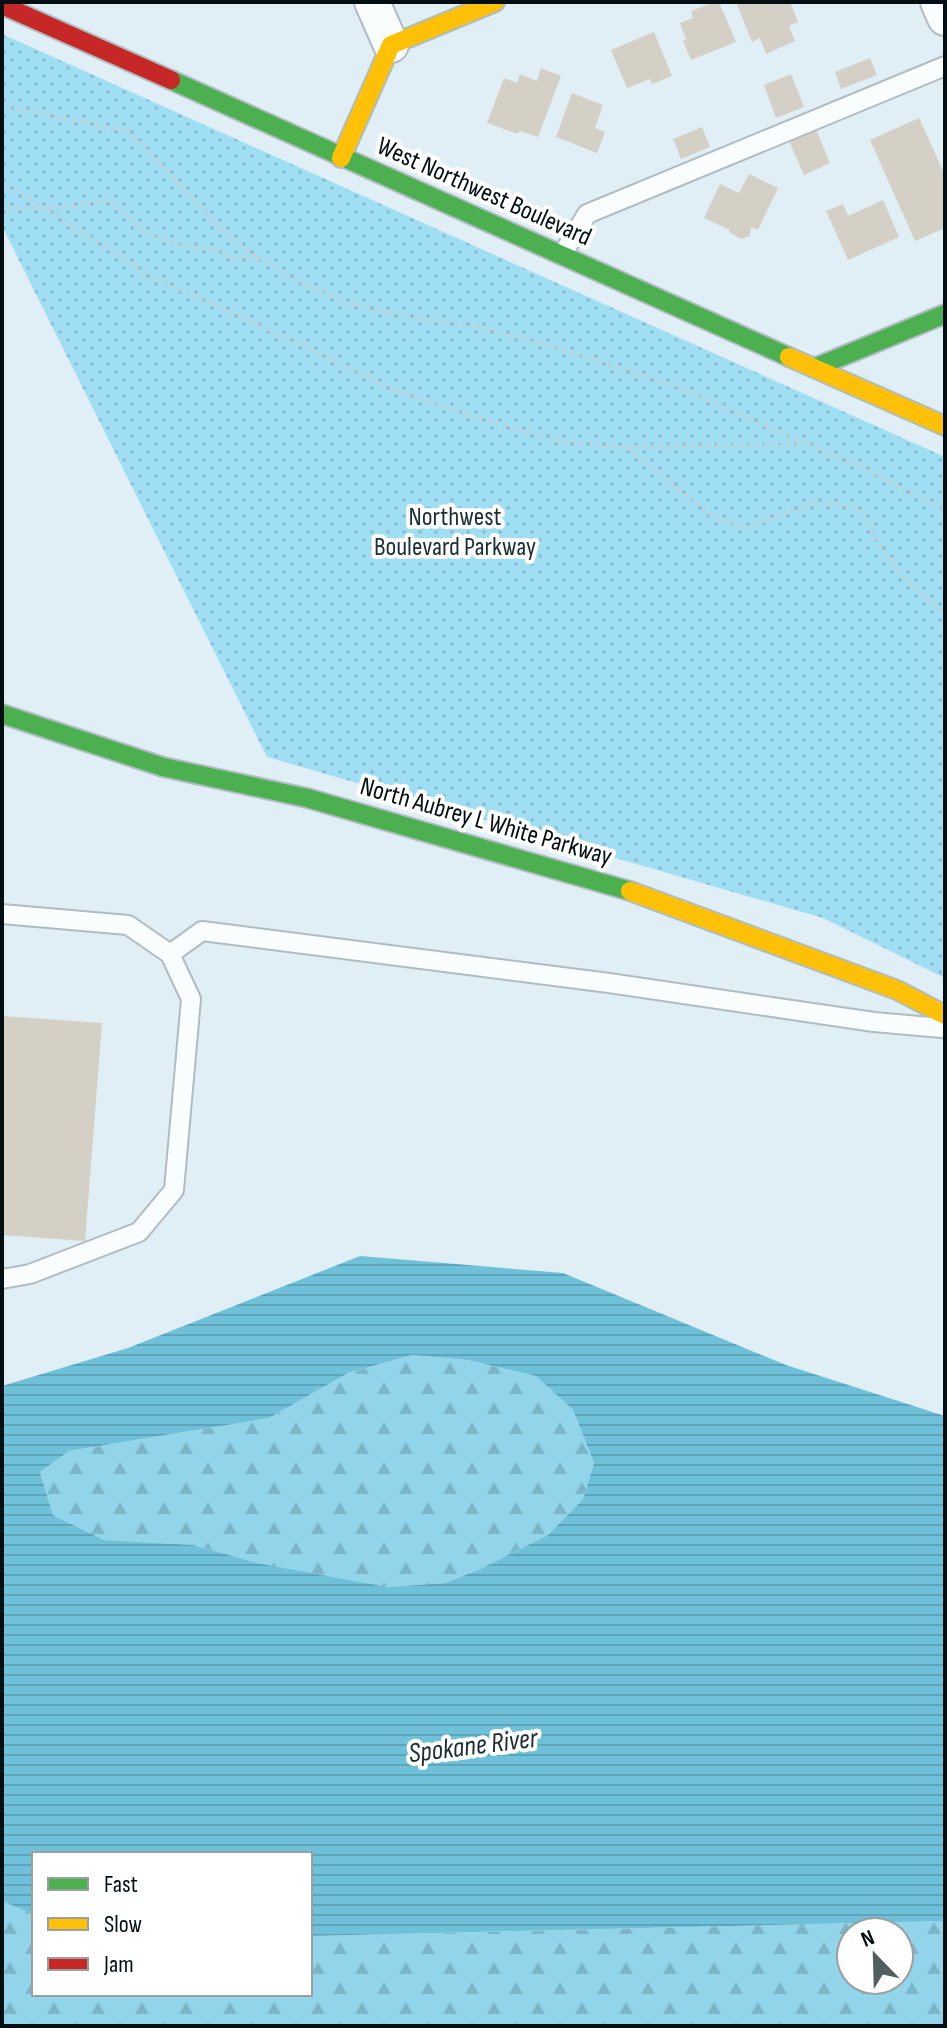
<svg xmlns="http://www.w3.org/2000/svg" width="947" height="2028" viewBox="0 0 947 2028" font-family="'Sofia Sans Condensed',sans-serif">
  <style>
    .forest { fill: url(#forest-firs); fill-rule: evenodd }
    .park { fill: url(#park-dots) }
    .water { fill: url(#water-rules); fill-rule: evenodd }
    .building { fill: #d4d0c5 }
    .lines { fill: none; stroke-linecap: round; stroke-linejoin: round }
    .lane-casing { stroke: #afbcc1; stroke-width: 22 }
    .street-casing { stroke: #afbcc1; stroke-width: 38 }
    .fast-casing { stroke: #afbcc1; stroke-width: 22 }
    .slow-casing { stroke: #afbcc1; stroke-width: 22 }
    .jam-casing { stroke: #afbcc1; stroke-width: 22 }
    .path { stroke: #c7cdcf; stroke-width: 5; stroke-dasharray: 2 6; stroke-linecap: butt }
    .lane { stroke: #fafdfe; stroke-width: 18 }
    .street { stroke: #fafdfe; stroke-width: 34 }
    .fast { stroke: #4caf50; stroke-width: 18 }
    .slow { stroke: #ffc107; stroke-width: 18 }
    .jam { stroke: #c62828; stroke-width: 18 }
    .labels { text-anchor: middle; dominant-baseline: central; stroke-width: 8; stroke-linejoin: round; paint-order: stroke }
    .street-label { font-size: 26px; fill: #030e12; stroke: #fff }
    .park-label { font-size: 26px; fill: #1a2e34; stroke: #fff }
    .water-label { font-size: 28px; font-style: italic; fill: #1a2d34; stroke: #fff }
  </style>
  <defs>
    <pattern id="forest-firs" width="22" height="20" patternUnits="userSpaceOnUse" patternTransform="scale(2)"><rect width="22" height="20" fill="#92d5eb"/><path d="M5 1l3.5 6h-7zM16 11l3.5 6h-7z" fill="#7cb6c8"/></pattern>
    <pattern id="park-dots" width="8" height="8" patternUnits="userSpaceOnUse" patternTransform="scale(2)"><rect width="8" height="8" fill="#a0def4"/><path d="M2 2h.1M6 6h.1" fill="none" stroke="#88bdd0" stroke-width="1.8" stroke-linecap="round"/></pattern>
    <pattern id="water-rules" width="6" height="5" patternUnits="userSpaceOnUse" patternTransform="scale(2)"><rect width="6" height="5" fill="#6fc1da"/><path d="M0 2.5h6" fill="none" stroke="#5ea5ba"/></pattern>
  </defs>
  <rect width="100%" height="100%" fill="#e0eff5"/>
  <path class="forest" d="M412 1355 466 1360 536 1376 573 1410 594 1463 583 1499 548 1535 478 1570 445 1583 388 1587 258 1563 194 1545 104 1540 53 1515 40 1472 69 1451 269 1418 348 1373Z
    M2 1901 34 1915V1994H310V1936L945 1921V2026H2ZM851 1932H899V1980H851Z"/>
  <path class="park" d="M2 34 945 457V978L823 918 267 757 2 226Z"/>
  <path class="water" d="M360 1256 563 1273 786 1365 945 1416V1921L310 1936V1854H34V1915L2 1901V1386L128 1348ZM412 1355 467 1360 536 1376 573 1410 594 1463 583 1499 548 1535 478 1570 445 1583 388 1587 258 1563 194 1545 104 1540 53 1515 40 1472 69 1451 269 1418 348 1373Z"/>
  <path class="building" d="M714 2H719L736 42 691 60 683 41 686 39 680 23 693 18 691 11Z
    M736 2H790L798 22 789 26 795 41 766 54 760 38 752 42Z
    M654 32 672 76 652 84 650 79 627 88 611 50Z
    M870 58 877 75 841 89 835 72Z
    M541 68 561 76 538 137 520 131 518 134 487 123 504 78 517 83 520 74 537 81Z
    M791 74 804 107 776 118 764 85Z
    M572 93 603 105 595 128 605 132 597 153 556 137Z
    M919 118 945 175V228L915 241 870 140Z
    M702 127 710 147 681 159 673 139Z
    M815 127 830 163 804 175 788 139Z
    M749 174 778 188 758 230 751 227 750 236 741 239 729 232 730 230 704 218 720 184 739 193Z
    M883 200 899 237 848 260 826 211 843 204 848 216Z
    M2 1016 102 1023 85 1241 2 1235Z"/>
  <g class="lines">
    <defs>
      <path id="lane" d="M562 255 587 214 945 66
        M2 914 128 925 170 954 191 999 174 1190 139 1232 30 1274 2 1279
        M170 954 202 931 609 983 874 1022 942 1028"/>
      <path id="street" d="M372 2 391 45
        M938 2 945 18"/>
      <path id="fast" d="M171 80 789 357
        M814 368 945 314
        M2 714 163 767 307 798 630 891"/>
      <path id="slow" d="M341 158 391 45 495 2
        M789 357 945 426
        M630 891 897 990 945 1015"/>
      <path id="jam" d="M2 5 171 80"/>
    </defs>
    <use href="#lane" class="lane-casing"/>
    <use href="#street" class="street-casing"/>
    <use href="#fast" class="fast-casing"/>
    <use href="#slow" class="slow-casing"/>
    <use href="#jam" class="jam-casing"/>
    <path class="path" d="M2 106 130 132 210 217 243 247 286 275 346 303 425 320 482 327 591 358 680 388 867 470 945 510
      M2 182 148 275 292 340 388 387 465 414 563 442 627 447 712 516 745 528 816 502 859 508C881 547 906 588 945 612
      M2 212 9 208 43 209 110 201 147 233 177 245 210 249 233 258 260 259
      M628 447 802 444"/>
    <use href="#lane" class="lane"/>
    <use href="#street" class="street"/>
    <use href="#fast" class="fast"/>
    <use href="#slow" class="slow"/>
    <use href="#jam" class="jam"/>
  </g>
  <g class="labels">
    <g class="street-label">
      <text transform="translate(484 192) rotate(24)">West Northwest Boulevard</text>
      <text transform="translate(486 822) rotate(16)">North Aubrey L White Parkway</text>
    </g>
    <g class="park-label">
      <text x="455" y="517">Northwest<tspan x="455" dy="30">Boulevard Parkway</tspan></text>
    </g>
    <g class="water-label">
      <text transform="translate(473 1746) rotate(-7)">Spokane River</text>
    </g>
  </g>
  <rect width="947" height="2028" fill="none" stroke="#030e12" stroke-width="8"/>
  <rect x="32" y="1852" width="280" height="144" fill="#ffffff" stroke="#9a9fa0" stroke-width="2"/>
  <rect x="48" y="1878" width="40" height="12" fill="#4caf50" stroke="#9a9fa0" stroke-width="2"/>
  <text x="104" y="1892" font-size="24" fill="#030e12">Fast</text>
  <rect x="48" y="1918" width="40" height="12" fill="#ffc107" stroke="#9a9fa0" stroke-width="2"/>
  <text x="104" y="1932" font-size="24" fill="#030e12">Slow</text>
  <rect x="48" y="1958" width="40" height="12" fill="#c62828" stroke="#9a9fa0" stroke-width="2"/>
  <text x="104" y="1972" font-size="24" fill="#030e12">Jam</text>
  <g transform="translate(875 1956) rotate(337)"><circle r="38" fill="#ffffff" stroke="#9a9fa0" stroke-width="2"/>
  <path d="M0-6L14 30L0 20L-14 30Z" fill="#505d61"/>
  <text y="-12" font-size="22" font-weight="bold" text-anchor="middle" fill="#030e12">N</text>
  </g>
</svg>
